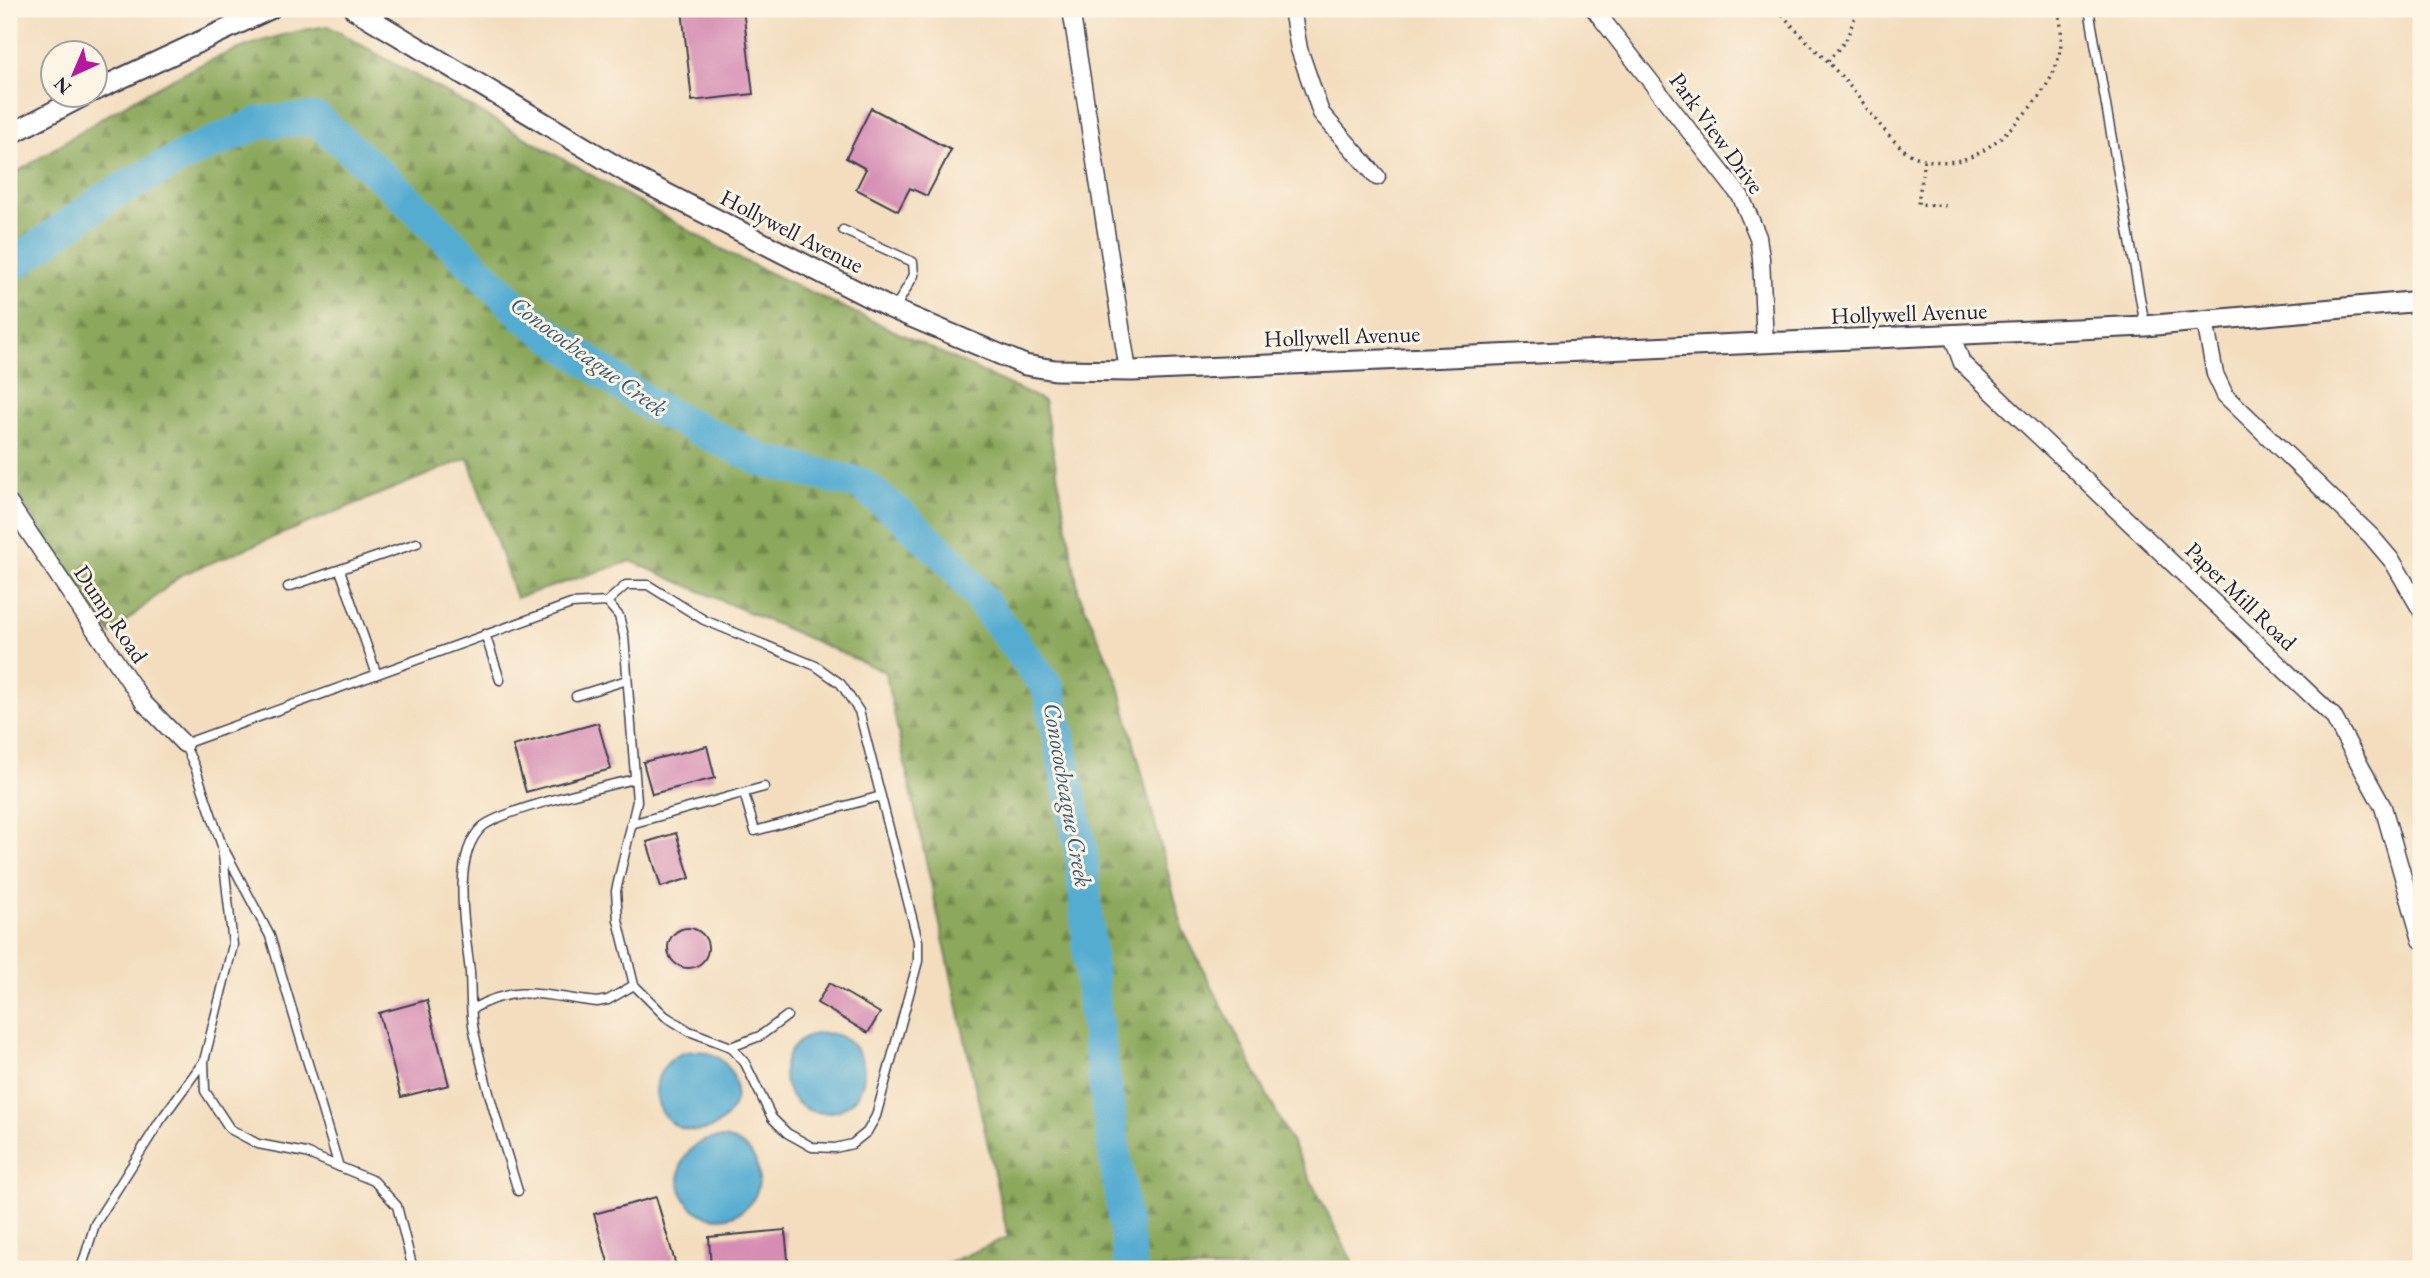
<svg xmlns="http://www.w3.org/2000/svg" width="2430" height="1278" viewBox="0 0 2430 1278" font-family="'EB Garamond',serif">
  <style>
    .forest { fill: url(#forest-firs); stroke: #56654b; stroke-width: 2 }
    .water { fill: #54acd1; stroke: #3b6786; stroke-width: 2 }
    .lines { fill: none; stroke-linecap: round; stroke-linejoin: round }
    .river { stroke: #54acd1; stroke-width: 33 }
    .building { fill: #d68db3 }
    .service-casing { stroke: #413e4f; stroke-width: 11 }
    .minor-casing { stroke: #413e4f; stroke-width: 19 }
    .tertiary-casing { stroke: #413e4f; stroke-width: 23 }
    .path { stroke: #413e4f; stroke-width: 3.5; stroke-dasharray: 2 5; stroke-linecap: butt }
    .service { stroke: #fff; stroke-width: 8 }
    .minor { stroke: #fff; stroke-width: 16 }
    .tertiary { stroke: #fff; stroke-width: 19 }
    .labels { text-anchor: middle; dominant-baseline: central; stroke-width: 6; stroke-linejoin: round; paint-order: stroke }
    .street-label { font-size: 23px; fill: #22223b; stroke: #fcf5e5 }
    .water-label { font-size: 24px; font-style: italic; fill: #365977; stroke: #fcf5e5 }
  </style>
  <defs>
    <pattern id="forest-firs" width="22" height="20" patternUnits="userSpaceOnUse" patternTransform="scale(1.75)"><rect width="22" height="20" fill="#8ba85b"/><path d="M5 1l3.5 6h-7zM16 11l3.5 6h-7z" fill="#71884c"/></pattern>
  </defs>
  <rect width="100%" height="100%" fill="#fcf5e5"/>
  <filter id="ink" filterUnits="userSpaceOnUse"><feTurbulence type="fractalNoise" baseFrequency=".0143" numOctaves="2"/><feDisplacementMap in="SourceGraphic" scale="14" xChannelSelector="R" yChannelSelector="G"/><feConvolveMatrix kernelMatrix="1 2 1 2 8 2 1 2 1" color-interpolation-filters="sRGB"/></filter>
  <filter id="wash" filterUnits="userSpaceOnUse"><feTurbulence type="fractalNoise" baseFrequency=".00686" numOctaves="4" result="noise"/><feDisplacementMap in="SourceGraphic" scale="28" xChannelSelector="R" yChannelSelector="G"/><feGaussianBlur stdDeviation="1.57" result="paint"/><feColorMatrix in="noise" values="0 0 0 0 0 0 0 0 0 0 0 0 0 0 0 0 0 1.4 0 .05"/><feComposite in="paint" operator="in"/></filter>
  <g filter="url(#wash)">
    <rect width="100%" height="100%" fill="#f3ddbe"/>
    <path class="forest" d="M328 26 738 258 1044 401 1079 594 1118 682 1183 930 1356 1269H935L1008 1237 885 672 631 561 516 598 468 458 181 575 111 634 9 482V177C109 115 209 42 328 26Z"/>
    <path class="water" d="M784 1073a40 40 0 1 1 80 0a40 40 0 1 1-80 0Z
      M656 1091a40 40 0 1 1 80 0a40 40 0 1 1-80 0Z
      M679 1178a40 40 0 1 1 80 0a40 40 0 1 1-80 0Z"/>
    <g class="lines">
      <path class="river" d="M9 268 106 198 194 151 262 122 317 119 408 200 526 317 650 405 764 461 861 484 902 516 954 564 1049 689 1081 849 1093 999 1131 1269"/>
    </g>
    <g id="blocks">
      <path class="building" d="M682 9H743L753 94 692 101Z
        M871 108 951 150 927 196 910 188 898 211 856 189 866 169 846 158Z
        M598 723 611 769 526 792 513 746Z
        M707 746 715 778 652 794 643 762Z
        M676 833 690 878 661 887 647 842Z
        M668 948a20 20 0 1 1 40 0a20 20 0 1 1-40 0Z
        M829 983 880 1013 868 1033 817 1003Z
        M427 1000 449 1085 401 1097 379 1013Z
        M656 1197 677 1269H610L594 1214Z
        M785 1230 789 1269H711L709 1237Z"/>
    </g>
  </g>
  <g filter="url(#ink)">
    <use href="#blocks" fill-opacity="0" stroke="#413e4f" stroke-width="2"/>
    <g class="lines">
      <defs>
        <path id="service" d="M2089 9 2145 326
          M843 230 913 262 914 275 894 310
          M340 570 376 672
          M288 587 417 543
          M485 634 500 680
          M576 696 627 680
          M744 793 755 831 881 796
          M631 824 764 787
          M225 851 270 936 339 1167
          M472 1009C518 982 548 997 597 1002L608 1000 634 985
          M731 1047 760 1036 787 1016
          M204 1061 205 1091 230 1129 258 1144 306 1153 374 1181 397 1206 413 1269
          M518 1191C502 1138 485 1085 474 1031 470 1012 471 992 470 972 466 934 450 857 482 827 501 810 603 787 634 779
          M81 1269 95 1224 160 1121 204 1061 233 945 222 846 195 767 184 744 571 604 607 602 619 616 624 636 637 801 616 891 618 920 634 985 665 1016 689 1031 731 1047 745 1063 772 1118 787 1133 812 1147 835 1148 852 1144 867 1132 876 1116 918 961V941L859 711 841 684 816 666 704 620 648 585H626L607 602"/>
        <path id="minor" d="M1071 9 1128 371
          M1292 9 1299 49 1321 113 1377 177
          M1594 9 1741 197 1758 237 1761 258 1765 344
          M2205 321 2215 374 2225 395 2371 536 2393 562 2421 610
          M1952 336 1962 363 2333 716 2383 807 2421 940
          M9 503 144 703 184 744"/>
        <path id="tertiary" d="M354 9 636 178 890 308 1025 365 1055 370 1132 371 2145 326 2421 301
          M94 91 270 9
          M9 135 87 94"/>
      </defs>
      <use href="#service" class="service-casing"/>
      <use href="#minor" class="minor-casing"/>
      <use href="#tertiary" class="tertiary-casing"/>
      <path class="path" d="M1778 9C1799 36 1826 58 1848 84 1865 105 1882 131 1903 149 1911 156 1923 160 1933 161 1976 167 2000 139 2027 111 2055 80 2068 50 2058 9
        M1828 61 1846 40 1858 9
        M1924 160 1918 204 1950 206"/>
      <use href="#service" class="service"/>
      <use href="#minor" class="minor"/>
      <use href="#tertiary" class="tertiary"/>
    </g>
  </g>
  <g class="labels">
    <g class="street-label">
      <text transform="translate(1717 133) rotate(54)">Park View Drive</text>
      <text transform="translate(792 231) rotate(27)">Hollywell Avenue</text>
      <text transform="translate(1909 313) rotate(-2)">Hollywell Avenue</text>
      <text transform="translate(1342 336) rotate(-2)">Hollywell Avenue</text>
      <text transform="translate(2241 596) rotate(44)">Paper Mill Road</text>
      <text transform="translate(111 614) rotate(56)">Dump Road</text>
    </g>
    <g class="water-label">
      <text transform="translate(589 356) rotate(36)">Conococheague Creek</text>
      <text transform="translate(1068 795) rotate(80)">Conococheague Creek</text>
    </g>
  </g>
  <rect width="2430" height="1278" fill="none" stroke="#fcf5e5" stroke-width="35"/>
  <g transform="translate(74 74) rotate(224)"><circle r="33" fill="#fcf5e5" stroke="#a5a1a1" stroke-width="2"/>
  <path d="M0-5L12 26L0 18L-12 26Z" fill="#b5179e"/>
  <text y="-10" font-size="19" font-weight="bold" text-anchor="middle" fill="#22223b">N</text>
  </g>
</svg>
